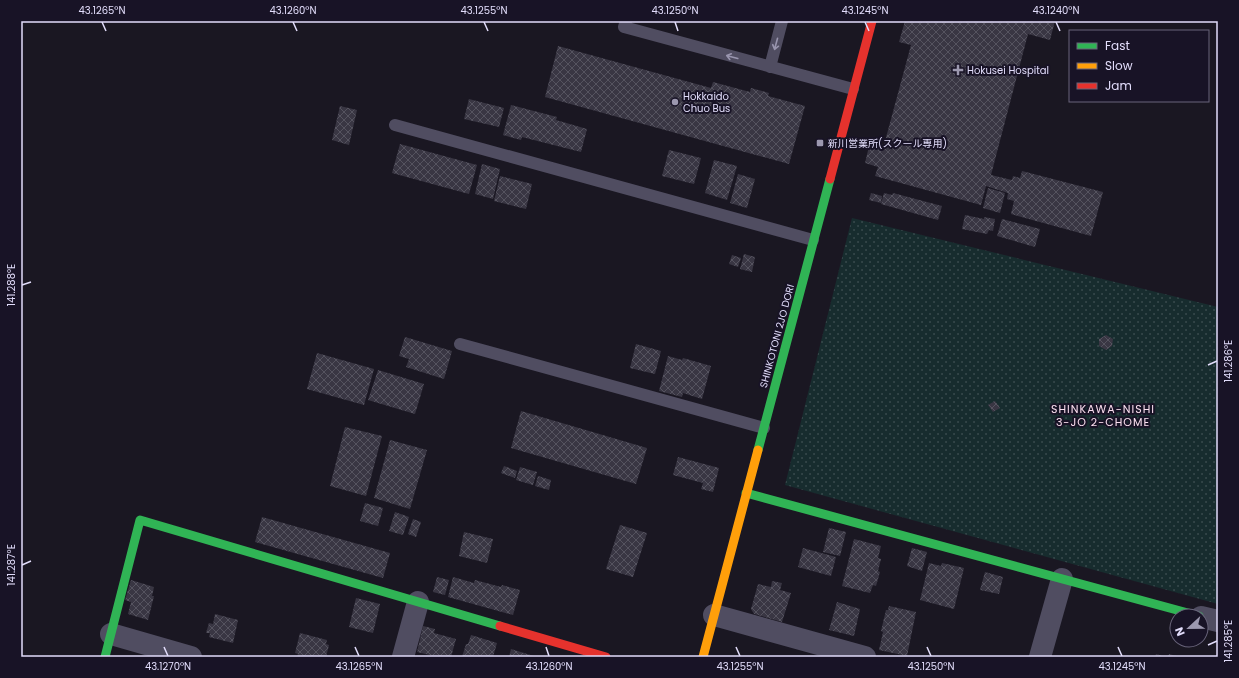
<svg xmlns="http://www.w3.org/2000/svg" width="1239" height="678" viewBox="0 0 1239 678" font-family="Poppins,'Noto Sans JP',sans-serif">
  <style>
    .park { fill: url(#park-dots) }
    .building { fill: url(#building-cross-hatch) }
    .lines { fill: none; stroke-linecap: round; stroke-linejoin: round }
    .lane { stroke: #504d61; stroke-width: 12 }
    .street { stroke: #504d61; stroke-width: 22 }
    .fast { stroke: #30b455; stroke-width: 9 }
    .slow { stroke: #ff9f0a; stroke-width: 9 }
    .jam { stroke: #e5322d; stroke-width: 9 }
    .oneway { stroke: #9995ae }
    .ticks { fill: none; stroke: #e2ddfb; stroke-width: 1.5 }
    .poi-dot { fill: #9c98af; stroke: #181326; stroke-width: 1.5 }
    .labels { text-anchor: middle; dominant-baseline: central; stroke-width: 4; stroke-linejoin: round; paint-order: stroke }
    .poi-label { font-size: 10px; fill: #e2ddfb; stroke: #181326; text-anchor: start }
    .street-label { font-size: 10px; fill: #e2ddfb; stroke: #181326 }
    .neighbourhood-label { font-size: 11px; letter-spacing: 1px; fill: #fbdfef; stroke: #181326 }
    .neatline { fill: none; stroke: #e2ddfb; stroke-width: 1.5 }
    .ticks-label { font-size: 10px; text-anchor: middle; fill: #e2ddfb }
  </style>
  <defs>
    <pattern id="park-dots" width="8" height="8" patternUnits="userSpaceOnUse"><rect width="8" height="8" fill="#172c2e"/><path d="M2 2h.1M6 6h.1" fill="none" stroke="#384a4d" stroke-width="1.8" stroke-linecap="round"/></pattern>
    <pattern id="building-cross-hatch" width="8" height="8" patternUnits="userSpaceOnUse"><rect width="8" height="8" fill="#393643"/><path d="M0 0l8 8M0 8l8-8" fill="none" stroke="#55535f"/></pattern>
  </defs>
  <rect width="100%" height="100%" fill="#1a1722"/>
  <path class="park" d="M852 218 1218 307V604L785 485Z"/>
  <path class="building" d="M905 21H1055L1050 40 1028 34 991 175 1012 180 1013 176 1020 178 1022 171 1103 192 1091 236 1011 214 1014 201 1007 199 1008 193 986 186 981 205 875 176 878 167 865 163 870 142 884 145 911 45 899 42Z
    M558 46 711 88 713 82 750 92 751 88 769 93 768 96 805 106 789 164 545 97Z
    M469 99 504 108 499 127 464 119Z
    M511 105 557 117 556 120 587 129 581 152 522 137 521 140 503 135Z
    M340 106 357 110 349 145 332 140Z
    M400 144 477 165 469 194 392 173Z
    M669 150 701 158 694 184 662 176Z
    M714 160 737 166 727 200 705 193Z
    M482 164 500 169 493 199 475 194Z
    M738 174 755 179 747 208 730 203Z
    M500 176 532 184 526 209 494 201Z
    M988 188 1005 193 1000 213 983 208Z
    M871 193 882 196 881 203 869 200Z
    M884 193 892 195 893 193 942 206 938 220 881 204Z
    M965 215 984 219V217L995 219 993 231 989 230 987 234 962 229Z
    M1002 219 1040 229 1035 247 997 236Z
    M744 254 755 257 752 272 740 269Z
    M732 255 741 258 738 267 729 264Z
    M1106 335 1113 339 1112 346 1106 350 1099 346V339Z
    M405 337 452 351 444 379 406 367 409 359 399 356Z
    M636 344 661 351 655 374 630 368Z
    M317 353 374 369 364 405 307 389Z
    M668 356 682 360 683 358 711 366 702 399 683 393 682 397 659 391Z
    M378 370 424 384 415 414 368 400Z
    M995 401 1000 408 993 412 988 405Z
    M521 411 647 448 636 484 511 448Z
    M345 427 382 436 366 496 330 486Z
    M390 440 427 450 410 509 374 498Z
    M678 457 719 468 713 492 701 489 703 483 673 475Z
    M504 466 517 471 515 478 501 473Z
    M520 467 537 472 533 485 516 480Z
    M538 476 551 480 549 490 535 486Z
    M365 503 383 508 378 526 360 521Z
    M395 512 409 517 403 535 389 531Z
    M262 517 390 553 383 578 255 542Z
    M413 519 421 522 416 537 408 534Z
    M620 525 647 533 633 577 606 569Z
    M829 528 846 532 840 556 823 552Z
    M464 532 493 539 487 563 459 556Z
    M854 539 881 546 878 558 881 559 878 571 880 572 876 586 873 585 870 593 842 586Z
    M803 548 836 557 831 576 798 567Z
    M912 548 927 552 922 571 907 566Z
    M929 563 941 566 942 563 964 568 954 609 920 600Z
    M985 572 1003 577 999 594 980 590Z
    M437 577 449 580 445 595 433 592Z
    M453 577 474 583 475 580 501 587 502 585 520 590 513 615 448 597Z
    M131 580 154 587 152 596H154L148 620 128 614 131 602 125 600Z
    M772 581 782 583 780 590 791 593 782 622 754 614 751 609 758 584 771 587Z
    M356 598 380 604 373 633 349 627Z
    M837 602 860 609 854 636 829 630Z
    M889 606 916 612 907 656 879 650 883 632 881 631 886 610H888Z
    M215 614 238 620 233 643 209 637 210 633H206L209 623 213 624Z
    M423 626 435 629 434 633 456 639 451 657H438L417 652Z
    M300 633 327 640 326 644 329 645 326 657H297L298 654 295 653Z
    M471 635 497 643 493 657H462L466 644H468Z
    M511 649 537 657H509Z
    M1156 654 1166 657H1155Z
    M1169 654 1180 657H1168Z"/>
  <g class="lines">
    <path class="lane" d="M626 21 624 27 853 89
      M770 67 782 21
      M395 125 813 240
      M460 344 764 428"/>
    <path class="street" d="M714 615 865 657
      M1201 617 1218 621
      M111 634 191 657
      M403 657 418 602
      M1040 657 1062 579"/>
    <path class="fast" d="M758 450 830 179
      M746 493 1199 616
      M105 657 140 520 500 626"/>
    <path class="slow" d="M703 657 758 450"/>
    <path class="jam" d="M830 179 872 21
      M500 626 606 657"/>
  </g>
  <defs><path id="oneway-shaft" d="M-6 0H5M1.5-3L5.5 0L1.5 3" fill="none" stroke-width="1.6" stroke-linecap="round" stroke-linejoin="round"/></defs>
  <g class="oneway">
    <use href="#oneway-shaft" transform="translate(776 44) rotate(105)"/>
    <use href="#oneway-shaft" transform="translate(732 57) rotate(-165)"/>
  </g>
  <path class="ticks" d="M102 22 106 31M293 22 297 31M484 22 488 31M675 22 678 31M865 22 869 31M1056 22 1060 31M22 285 31 282M1208 365 1217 361M22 565 31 561M1208 645 1217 641M164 647 168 656M355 647 359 656M546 647 549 656M736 647 740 656M927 647 931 656M1118 647 1122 656"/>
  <g class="poi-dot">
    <path d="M956 64h4v4h4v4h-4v4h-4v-4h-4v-4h4z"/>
    <circle cx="675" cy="102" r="4"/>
    <rect x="816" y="139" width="8" height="8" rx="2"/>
  </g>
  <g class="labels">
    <g class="poi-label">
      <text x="967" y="70">Hokusei Hospital</text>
      <text x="683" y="96">Hokkaido<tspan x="683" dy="12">Chuo Bus</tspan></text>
      <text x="828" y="143">新川営業所(スクール専用)</text>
    </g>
    <g class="street-label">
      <text transform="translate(777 336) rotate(-75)">SHINKOTONI 2JO DORI</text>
    </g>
    <g class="neighbourhood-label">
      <text x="1103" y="409">SHINKAWA-NISHI<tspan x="1103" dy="13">3-JO 2-CHOME</tspan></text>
    </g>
  </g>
  <rect width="1239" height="678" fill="none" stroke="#181326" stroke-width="44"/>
  <rect x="1069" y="30" width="140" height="72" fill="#181326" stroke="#69647b"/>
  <rect x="1077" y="43" width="20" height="6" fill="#30b455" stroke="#69647b"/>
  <text x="1105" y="50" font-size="12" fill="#e2ddfb">Fast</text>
  <rect x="1077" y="63" width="20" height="6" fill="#ff9f0a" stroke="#69647b"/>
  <text x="1105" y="70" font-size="12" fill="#e2ddfb">Slow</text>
  <rect x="1077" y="83" width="20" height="6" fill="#e5322d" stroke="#69647b"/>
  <text x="1105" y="90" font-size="12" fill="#e2ddfb">Jam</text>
  <g transform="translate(1189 628) rotate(248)"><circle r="19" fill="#181326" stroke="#69647b"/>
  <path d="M0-3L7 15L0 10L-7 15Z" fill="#9c98af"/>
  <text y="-6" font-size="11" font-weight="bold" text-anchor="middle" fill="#e2ddfb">N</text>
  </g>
  <rect x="22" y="22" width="1195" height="634" class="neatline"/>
  <g class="ticks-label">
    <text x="102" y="14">43.1265°N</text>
    <text x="293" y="14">43.1260°N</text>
    <text x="484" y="14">43.1255°N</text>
    <text x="675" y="14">43.1250°N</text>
    <text x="865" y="14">43.1245°N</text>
    <text x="1056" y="14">43.1240°N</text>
    <text transform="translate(11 285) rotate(-90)" y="4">141.288°E</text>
    <text transform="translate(1228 361) rotate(-90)" y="4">141.286°E</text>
    <text transform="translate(11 565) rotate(-90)" y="4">141.287°E</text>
    <text transform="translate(1228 641) rotate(-90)" y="4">141.285°E</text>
    <text x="168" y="670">43.1270°N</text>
    <text x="359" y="670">43.1265°N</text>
    <text x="549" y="670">43.1260°N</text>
    <text x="740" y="670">43.1255°N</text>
    <text x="931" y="670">43.1250°N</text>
    <text x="1122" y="670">43.1245°N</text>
  </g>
</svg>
